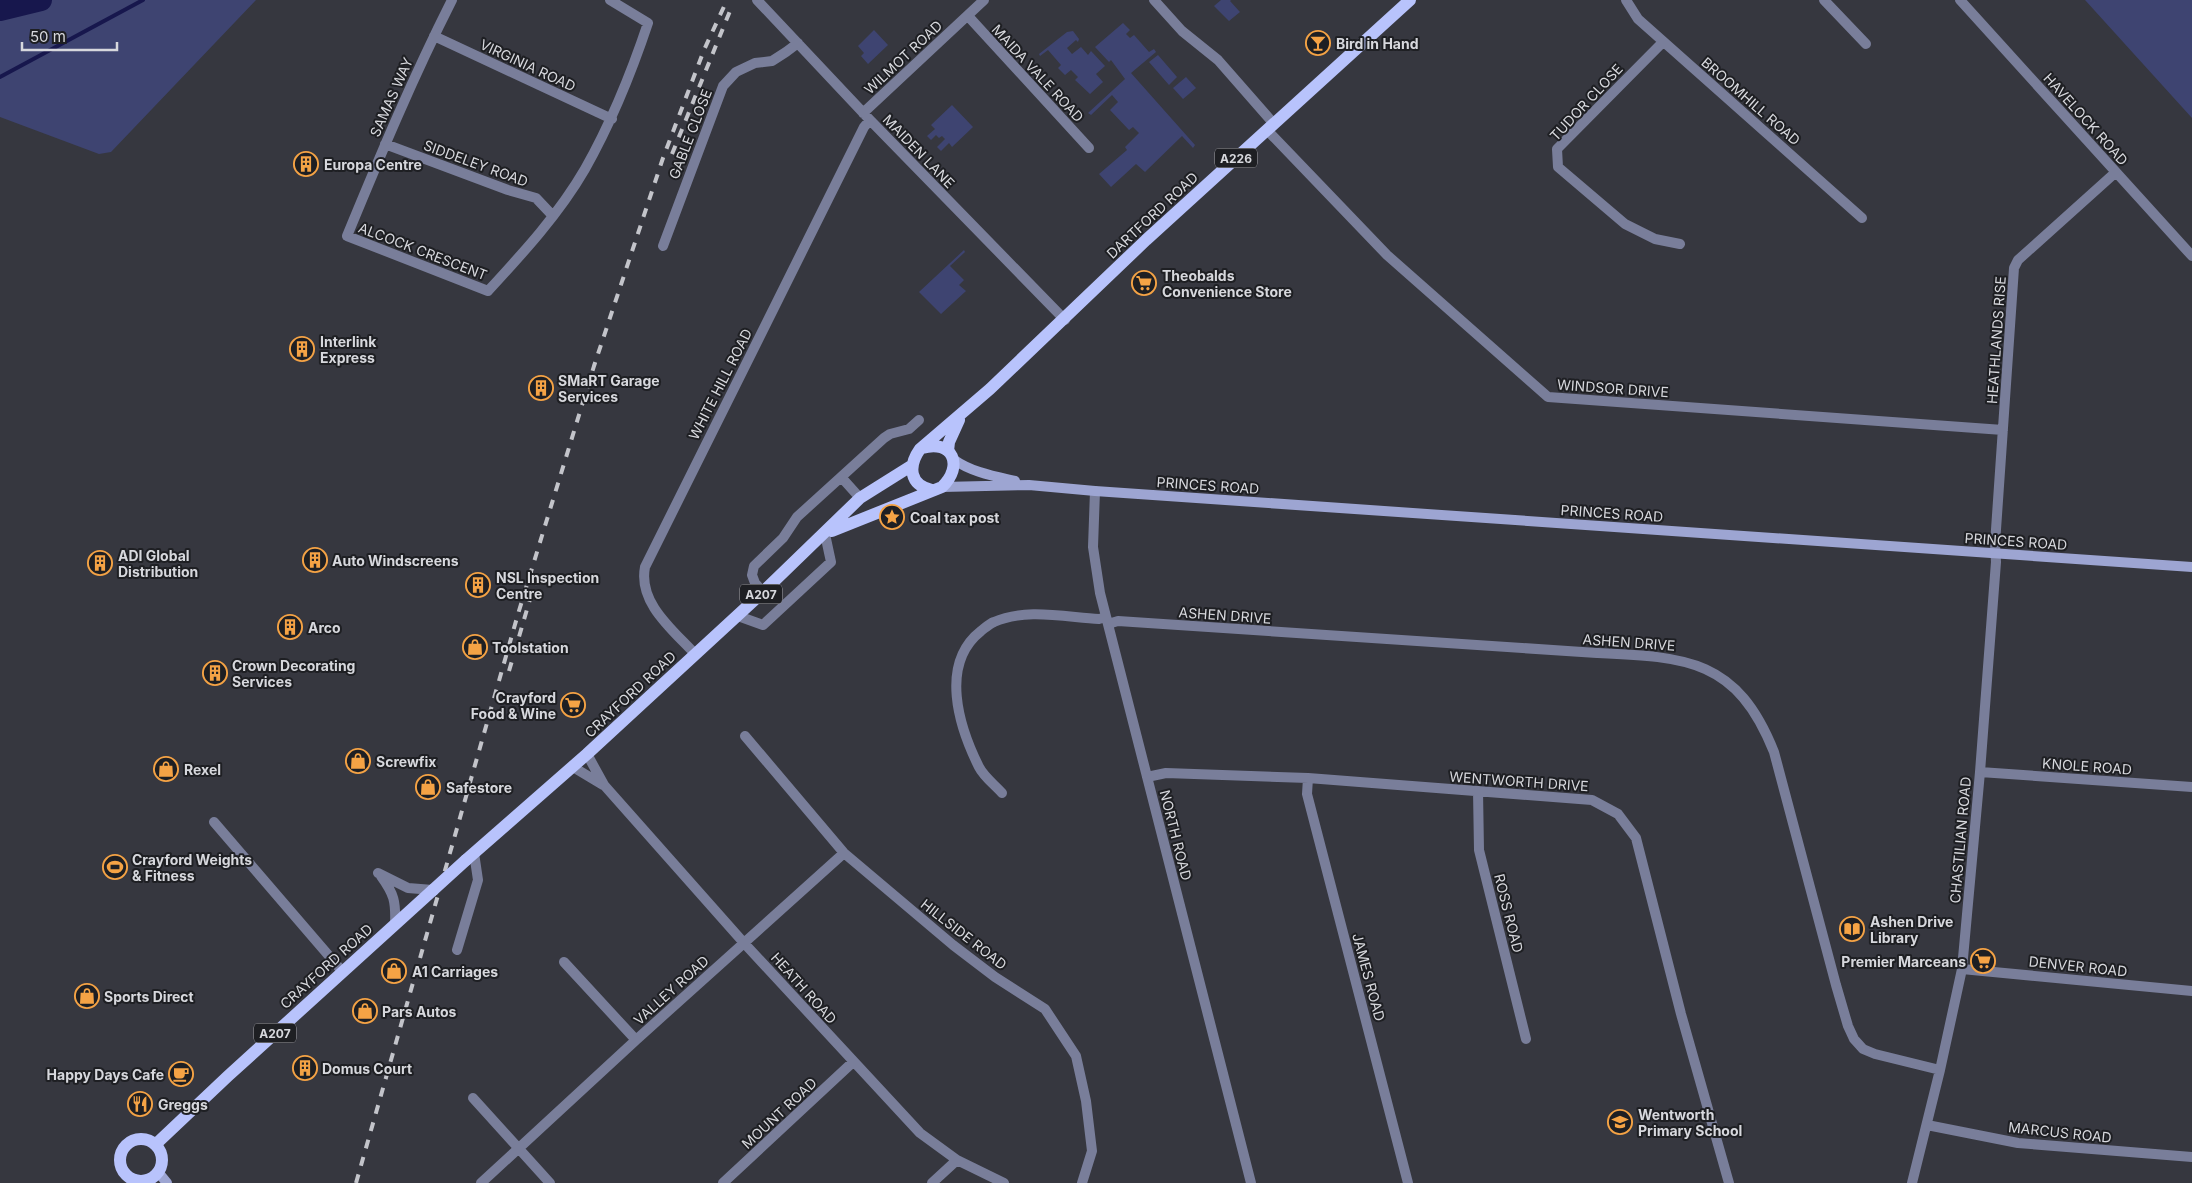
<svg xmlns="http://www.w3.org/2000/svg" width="2192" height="1183" viewBox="0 0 2192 1183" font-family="Inter,sans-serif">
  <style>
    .green { fill: #3e4471 }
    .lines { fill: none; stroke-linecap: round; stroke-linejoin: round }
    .stream { stroke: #17174d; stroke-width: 4 }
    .river { stroke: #17174d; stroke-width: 22 }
    .street { stroke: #797e9a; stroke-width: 10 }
    .secondary { stroke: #9da5d2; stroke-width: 10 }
    .primary { stroke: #b8c3fc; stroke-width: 12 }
    .rail { stroke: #c3c4ca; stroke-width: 4; stroke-dasharray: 9 9; stroke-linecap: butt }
    .primary-bridge { stroke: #b8c3fc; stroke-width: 12 }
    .labels { text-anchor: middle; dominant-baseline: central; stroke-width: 4; stroke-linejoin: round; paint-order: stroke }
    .shield { fill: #1e1f23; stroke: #a0a0a5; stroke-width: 1 }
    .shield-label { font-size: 12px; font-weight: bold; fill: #d7d8dd }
    .poi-label { font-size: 14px; font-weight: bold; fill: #d7d8dd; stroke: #1e1f23; text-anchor: start }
    .street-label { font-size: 14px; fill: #d7d8dd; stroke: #1e1f23 }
  </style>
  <rect width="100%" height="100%" fill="#36373f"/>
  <path class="green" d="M0 0H256L111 152 99 154 0 117Z
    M1221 0H1231L1230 1 1240 12 1229 21 1214 6Z
    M2085 0H2192V118Z
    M1123 23 1130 30 1126 34 1130 38 1134 35 1149 52 1154 49 1156 52 1131 73 1195 145 1193 148 1182 136 1145 172 1136 164 1111 187 1099 174 1127 150 1125 147 1139 133 1133 127 1129 130 1110 110 1118 102 1112 95 1091 115 1088 113 1125 79 1111 60 1109 62 1095 47Z
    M874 30 888 45 868 64 861 56 864 53 858 46Z
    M1073 31 1079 39 1078 42 1076 40 1067 48 1072 54 1081 47 1088 55 1091 51 1105 66 1096 74 1103 82 1090 94 1075 80 1078 77 1071 70 1065 75 1058 68 1061 65 1048 50 1040 56 1039 54 1067 32Z
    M1158 55 1177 77 1169 85 1149 62Z
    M1186 77 1196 88 1183 99 1173 88Z
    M952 105 973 127 952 147 949 143 941 151 937 147 945 139 942 136 939 138 936 135 931 140 927 136 935 129 931 125Z
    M964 250 965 252 950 266 964 280 959 285 966 291 941 314 919 292Z"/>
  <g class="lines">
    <path class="stream" d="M0 77 143 0"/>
    <path class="river" d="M0 10 41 0"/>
    <path class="street" d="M452 0C413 77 380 156 347 236L488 291C523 253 559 214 585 169 611 123 631 74 648 23L610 0
      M757 0 870 120 1065 320
      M1154 0 1182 31 1218 60 1274 124
      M1626 0 1638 19 1862 218
      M1824 0 1866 44
      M1960 0 2192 256
      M968 16 1089 148
      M434 36 612 119
      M1663 42 1557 149 1558 167 1625 224 1655 239 1680 244
      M863 113 984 0
      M1267 130 1387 255 1548 397 2003 430
      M385 144 508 190 536 198 553 216
      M663 246 723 86 736 72 755 63 772 61 786 52 798 43
      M842 478 860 498
      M1095 491 1093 547 1100 593 1251 1183
      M763 592 755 583 752 575 754 566 783 538 797 517 884 438 890 434 909 429 919 420
      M738 616 763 625 831 562 825 534
      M1108 624 1118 621 1597 653C1687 657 1737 659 1774 752L1836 985 1848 1026 1854 1039 1863 1049 1875 1054 1940 1070
      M695 654C673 630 638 603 645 567L864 127 870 120
      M745 736 844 853 953 945 995 977 1045 1009 1076 1056 1086 1101 1092 1151 1082 1183
      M587 754 604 785 744 943 920 1133 957 1160 1004 1183
      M573 767 603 785
      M1980 772 2192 787
      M1147 777 1166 773 1308 778 1592 800 1618 814 1636 838 1681 1014 1729 1183
      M1308 778 1307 794 1408 1183
      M1478 791 1479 850 1526 1039
      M1002 793C995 785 984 777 979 767 959 727 939 664 981 631 985 628 989 624 994 622 1025 608 1065 617 1099 619L1106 617
      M214 822 342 971
      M378 873 408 888 433 890
      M381 876C394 894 396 901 395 925
      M457 950 478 880 474 853
      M564 962 636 1040
      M1962 969 2192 991
      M473 1098 550 1183
      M1927 1125 2018 1143 2192 1157
      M481 1183 636 1040 844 853
      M723 1183 853 1062
      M932 1183 957 1160
      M1912 1183 1940 1070 1962 969 1980 772 1996 562 1995 544 2014 268 2018 260 2116 172"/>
    <path class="secondary" d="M953 459C971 472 993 476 1015 481
      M942 487 1029 485 1095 491 2192 567
      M158 1172 167 1183"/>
    <path class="primary" d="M948 451 949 442 959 420
      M932 490C909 485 908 466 920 449L990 389 1146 240 1410 0
      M832 531 942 487C964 466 953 439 922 448
      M466 860 587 754 763 592 860 498 911 466
      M120 1160a21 21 0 1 1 42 0a21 21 0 1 1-42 0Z
      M156 1144 228 1076 433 890"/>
    <path class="rail" d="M672 154 732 6
      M509 671 535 582
      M356 1183 518 614 594 366 663 158 704 50 727 0"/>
    <path class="primary-bridge" d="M433 890 466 860"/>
  </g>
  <defs>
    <symbol id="bar-ring" viewBox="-11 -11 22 22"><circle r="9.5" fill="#1e1f23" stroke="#f5a345" stroke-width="1.5"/><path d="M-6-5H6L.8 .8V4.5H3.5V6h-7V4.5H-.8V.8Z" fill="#f5a345"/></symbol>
    <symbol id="building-ring" viewBox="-11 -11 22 22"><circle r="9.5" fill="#1e1f23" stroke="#f5a345" stroke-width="1.5"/><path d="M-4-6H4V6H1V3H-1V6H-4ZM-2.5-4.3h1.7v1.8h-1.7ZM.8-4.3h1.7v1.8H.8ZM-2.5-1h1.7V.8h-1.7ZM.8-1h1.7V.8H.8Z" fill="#f5a345"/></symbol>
    <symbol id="supermarket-ring" viewBox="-11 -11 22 22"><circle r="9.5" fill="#1e1f23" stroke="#f5a345" stroke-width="1.5"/><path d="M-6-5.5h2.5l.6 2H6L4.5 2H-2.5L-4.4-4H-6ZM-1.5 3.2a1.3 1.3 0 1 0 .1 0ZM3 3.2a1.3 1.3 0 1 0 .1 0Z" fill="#f5a345"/></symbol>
    <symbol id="sight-ring" viewBox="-11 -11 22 22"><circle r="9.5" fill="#1e1f23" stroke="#f5a345" stroke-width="1.5"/><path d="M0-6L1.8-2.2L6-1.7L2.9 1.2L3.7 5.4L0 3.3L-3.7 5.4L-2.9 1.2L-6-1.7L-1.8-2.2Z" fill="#f5a345"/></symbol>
    <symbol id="shop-ring" viewBox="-11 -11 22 22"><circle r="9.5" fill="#1e1f23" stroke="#f5a345" stroke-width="1.5"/><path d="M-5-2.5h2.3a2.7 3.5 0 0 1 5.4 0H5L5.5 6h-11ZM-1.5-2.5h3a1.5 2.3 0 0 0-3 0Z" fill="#f5a345"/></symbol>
    <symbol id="stadium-ring" viewBox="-11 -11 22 22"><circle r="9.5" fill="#1e1f23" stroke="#f5a345" stroke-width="1.5"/><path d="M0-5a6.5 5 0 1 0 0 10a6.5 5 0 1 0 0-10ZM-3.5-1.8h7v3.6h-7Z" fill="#f5a345"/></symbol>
    <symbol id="library-ring" viewBox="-11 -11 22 22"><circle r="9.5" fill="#1e1f23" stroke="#f5a345" stroke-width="1.5"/><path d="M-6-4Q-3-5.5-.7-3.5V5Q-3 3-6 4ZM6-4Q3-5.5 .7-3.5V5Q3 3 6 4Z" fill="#f5a345"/></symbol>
    <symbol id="cafe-ring" viewBox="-11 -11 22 22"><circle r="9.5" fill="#1e1f23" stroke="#f5a345" stroke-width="1.5"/><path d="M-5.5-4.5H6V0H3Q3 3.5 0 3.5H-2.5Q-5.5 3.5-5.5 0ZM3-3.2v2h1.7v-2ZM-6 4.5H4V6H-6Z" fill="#f5a345"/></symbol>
    <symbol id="restaurant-ring" viewBox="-11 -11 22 22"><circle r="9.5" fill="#1e1f23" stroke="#f5a345" stroke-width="1.5"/><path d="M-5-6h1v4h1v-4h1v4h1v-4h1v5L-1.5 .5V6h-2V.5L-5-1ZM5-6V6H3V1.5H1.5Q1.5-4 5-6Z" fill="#f5a345"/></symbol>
    <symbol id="school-ring" viewBox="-11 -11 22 22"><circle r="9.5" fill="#1e1f23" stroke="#f5a345" stroke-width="1.5"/><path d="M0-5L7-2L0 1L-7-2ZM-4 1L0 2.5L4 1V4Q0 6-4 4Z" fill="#f5a345"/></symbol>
  </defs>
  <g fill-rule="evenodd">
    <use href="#bar-ring" x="1304" y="29" width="28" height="28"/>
    <use href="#building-ring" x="292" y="150" width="28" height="28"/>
    <use href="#supermarket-ring" x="1130" y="269" width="28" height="28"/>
    <use href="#building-ring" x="288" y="335" width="28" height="28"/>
    <use href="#building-ring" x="527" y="374" width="28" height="28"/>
    <use href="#sight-ring" x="878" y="503" width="28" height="28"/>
    <use href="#building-ring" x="301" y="546" width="28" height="28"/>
    <use href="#building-ring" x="86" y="549" width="28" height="28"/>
    <use href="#building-ring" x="464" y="571" width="28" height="28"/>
    <use href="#building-ring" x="276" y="613" width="28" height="28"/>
    <use href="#shop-ring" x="461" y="633" width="28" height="28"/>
    <use href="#building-ring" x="201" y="659" width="28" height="28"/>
    <use href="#supermarket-ring" x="559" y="691" width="28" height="28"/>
    <use href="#shop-ring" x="344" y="747" width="28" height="28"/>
    <use href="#shop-ring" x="152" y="755" width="28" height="28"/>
    <use href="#shop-ring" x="414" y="773" width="28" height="28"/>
    <use href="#stadium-ring" x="101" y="853" width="28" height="28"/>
    <use href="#library-ring" x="1838" y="915" width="28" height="28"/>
    <use href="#supermarket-ring" x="1969" y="947" width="28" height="28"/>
    <use href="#shop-ring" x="380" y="957" width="28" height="28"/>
    <use href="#shop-ring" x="73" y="982" width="28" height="28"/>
    <use href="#shop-ring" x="351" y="997" width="28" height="28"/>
    <use href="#building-ring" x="291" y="1054" width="28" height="28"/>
    <use href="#cafe-ring" x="167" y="1060" width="28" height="28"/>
    <use href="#restaurant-ring" x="126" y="1090" width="28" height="28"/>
    <use href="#school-ring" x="1606" y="1108" width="28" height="28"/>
  </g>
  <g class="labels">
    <g class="shield">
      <rect x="1215" y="148.5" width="42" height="19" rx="4"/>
      <rect x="740" y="584.5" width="42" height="19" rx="4"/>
      <rect x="254" y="1023.5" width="42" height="19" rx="4"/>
    </g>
    <g class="shield-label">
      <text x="1236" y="158">A226</text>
      <text x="761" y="594">A207</text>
      <text x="275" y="1033">A207</text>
    </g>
    <g class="poi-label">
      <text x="1336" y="43">Bird in Hand</text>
      <text x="324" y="164">Europa Centre</text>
      <text x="1162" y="275">Theobalds<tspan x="1162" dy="16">Convenience Store</tspan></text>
      <text x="320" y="341">Interlink<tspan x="320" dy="16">Express</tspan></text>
      <text x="558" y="380">SMaRT Garage<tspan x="558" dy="16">Services</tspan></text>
      <text x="910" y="517">Coal tax post</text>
      <text x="118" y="555">ADI Global<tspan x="118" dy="16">Distribution</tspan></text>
      <text x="332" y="560">Auto Windscreens</text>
      <text x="496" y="577">NSL Inspection<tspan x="496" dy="16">Centre</tspan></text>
      <text x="308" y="627">Arco</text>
      <text x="492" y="647">Toolstation</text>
      <text x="232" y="665">Crown Decorating<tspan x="232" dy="16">Services</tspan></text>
      <text x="556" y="697" text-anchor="end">Crayford<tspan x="556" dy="16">Food &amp; Wine</tspan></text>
      <text x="376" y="761">Screwfix</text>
      <text x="184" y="769">Rexel</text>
      <text x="446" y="787">Safestore</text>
      <text x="132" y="859">Crayford Weights<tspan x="132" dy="16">&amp; Fitness</tspan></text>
      <text x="1870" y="921">Ashen Drive<tspan x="1870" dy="16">Library</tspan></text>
      <text x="1966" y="961" text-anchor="end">Premier Marceans</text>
      <text x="412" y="971">A1 Carriages</text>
      <text x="104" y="996">Sports Direct</text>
      <text x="382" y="1011">Pars Autos</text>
      <text x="322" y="1068">Domus Court</text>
      <text x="164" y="1074" text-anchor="end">Happy Days Cafe</text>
      <text x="158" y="1104">Greggs</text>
      <text x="1638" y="1114">Wentworth<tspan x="1638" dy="16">Primary School</tspan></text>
    </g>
    <g class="street-label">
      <text transform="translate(903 57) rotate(-43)">WILMOT ROAD</text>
      <text transform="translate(528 65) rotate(25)">VIRGINIA ROAD</text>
      <text transform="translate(1038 73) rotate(47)">MAIDA VALE ROAD</text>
      <text transform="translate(391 97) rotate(-66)">SAMAS WAY</text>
      <text transform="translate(1751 101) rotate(41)">BROOMHILL ROAD</text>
      <text transform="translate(1586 102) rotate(-47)">TUDOR CLOSE</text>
      <text transform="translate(2086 119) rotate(48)">HAVELOCK ROAD</text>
      <text transform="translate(690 134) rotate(-69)">GABLE CLOSE</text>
      <text transform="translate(919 151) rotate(46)">MAIDEN LANE</text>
      <text transform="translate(476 163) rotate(20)">SIDDELEY ROAD</text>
      <text transform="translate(1152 215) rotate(-43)">DARTFORD ROAD</text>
      <text transform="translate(423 251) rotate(21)">ALCOCK CRESCENT</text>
      <text transform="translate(1996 340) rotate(-86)">HEATHLANDS RISE</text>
      <text transform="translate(720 384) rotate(-63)">WHITE HILL ROAD</text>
      <text transform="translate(1613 388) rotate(4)">WINDSOR DRIVE</text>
      <text transform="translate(1208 485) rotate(4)">PRINCES ROAD</text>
      <text transform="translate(1612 513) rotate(4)">PRINCES ROAD</text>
      <text transform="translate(2016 541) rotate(4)">PRINCES ROAD</text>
      <text transform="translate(1225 615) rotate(4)">ASHEN DRIVE</text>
      <text transform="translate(1629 642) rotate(4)">ASHEN DRIVE</text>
      <text transform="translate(630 694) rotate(-43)">CRAYFORD ROAD</text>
      <text transform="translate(2087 766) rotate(4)">KNOLE ROAD</text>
      <text transform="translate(1519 781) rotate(4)">WENTWORTH DRIVE</text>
      <text transform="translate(1176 835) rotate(76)">NORTH ROAD</text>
      <text transform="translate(1960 840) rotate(-85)">CHASTILIAN ROAD</text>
      <text transform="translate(1509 913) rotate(76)">ROSS ROAD</text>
      <text transform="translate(964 934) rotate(38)">HILLSIDE ROAD</text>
      <text transform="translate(326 966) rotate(-42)">CRAYFORD ROAD</text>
      <text transform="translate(2078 966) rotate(6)">DENVER ROAD</text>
      <text transform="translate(1369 977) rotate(75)">JAMES ROAD</text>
      <text transform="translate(804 988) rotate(48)">HEATH ROAD</text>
      <text transform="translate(671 990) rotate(-42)">VALLEY ROAD</text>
      <text transform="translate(779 1113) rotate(-43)">MOUNT ROAD</text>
      <text transform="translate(2060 1132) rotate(6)">MARCUS ROAD</text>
    </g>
  </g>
  <path d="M22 42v8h95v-8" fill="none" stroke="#d7d8dd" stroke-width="2.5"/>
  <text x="30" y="42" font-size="15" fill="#d7d8dd" stroke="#1e1f23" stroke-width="4" paint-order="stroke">50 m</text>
</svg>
